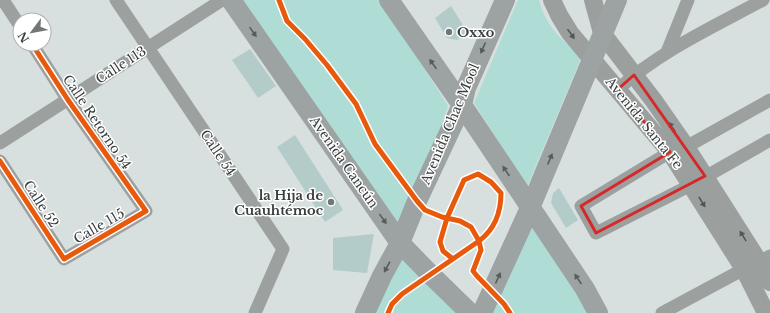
<svg xmlns="http://www.w3.org/2000/svg" width="770" height="313" viewBox="0 0 770 313" font-family="'Libre Baskerville',serif">
  <style>
    .green { fill: #b0dcd6 }
    .building { fill: #b3ccc9 }
    .lines { fill: none; stroke-linecap: round; stroke-linejoin: round }
    .street { stroke: #9ca09f; stroke-width: 13 }
    .secondary { stroke: #9b9f9e; stroke-width: 18 }
    .primary { stroke: #9da3a2; stroke-width: 20 }
    .cycleway-casing { stroke: #fff; stroke-width: 8 }
    .cycleway { stroke: #e8590c; stroke-width: 5 }
    .oneway { fill: #565c5b }
    .oneway2 { fill: #515655 }
    .marked { fill: none; stroke: #d62828; stroke-width: 3; stroke-linejoin: round }
    .poi-dot { fill: #707775; stroke: #fff; stroke-width: 1.5 }
    .labels { text-anchor: middle; dominant-baseline: central; stroke-width: 3; stroke-linejoin: round; paint-order: stroke }
    .poi-label { font-size: 13px; font-weight: bold; fill: #383e3d; stroke: #fff; text-anchor: start }
    .street-label { font-size: 13px; fill: #383e3d; stroke: #fff }
  </style>
  <rect width="100%" height="100%" fill="#d7e0de"/>
  <path class="green" d="M241 0H381L448 106 417 201 396 225Z
    M518 0H539C546 26 561 40 582 56L527 187 474 103Z
    M532 225 594 313H486Z
    M399 256 464 313H373Z"/>
  <path class="building" d="M451 6 468 33 457 40 447 38 435 18Z
    M250 49 276 86 258 98 232 60Z
    M295 135 343 210 325 222 277 147Z
    M559 188 578 220 566 228 551 203 553 193Z
    M374 234 367 273 333 270V238Z"/>
  <g class="lines">
    <path class="street" d="M3 0 20 26
      M116 0 283 249 255 313
      M667 52 688 0
      M617 90C660 51 713 27 763 0
      M0 143 222 0
      M686 147 770 100
      M670 152 581 206 596 233 691 185 770 140
      M0 161 64 259 146 211 68 100 32 44
      M759 262 770 256
      M662 313 744 269"/>
    <path class="secondary" d="M552 0 559 15 570 33 670 152 744 269 766 313
      M593 0 602 33 654 101 686 147 759 262 770 282"/>
    <path class="primary" d="M231 0 400 243 430 274 470 313
      M389 0 462 105 585 289 598 313
      M365 313 382 276 400 243 417 201 462 105 466 88 505 0
      M482 313 530 208 617 0"/>
    <defs>
      <path id="cycleway" d="M279 0 287 21 305 39 327 65 356 104 375 144 417 201 425 210 442 217 460 221 471 227 479 241 481 250 473 271 477 276 504 304 510 313
        M0 161 64 259 146 211 68 100 32 44
        M388 313 392 304 402 294 479 241C495 229 501 212 501 193L491 182 478 174 464 180 447 218 440 242 443 251 453 259"/>
    </defs>
    <use href="#cycleway" class="cycleway-casing"/>
    <use href="#cycleway" class="cycleway"/>
  </g>
  <defs><path id="oneway-solid" d="M-6-.8H1V-3.2L6.5 0L1 3.2V.8H-6Z"/></defs>
  <g class="oneway">
    <use href="#oneway-solid" transform="translate(253 32) rotate(55)"/>
    <use href="#oneway-solid" transform="translate(483 48) rotate(114)"/>
    <use href="#oneway-solid" transform="translate(433 64) rotate(-125)"/>
    <use href="#oneway-solid" transform="translate(550 159) rotate(-67)"/>
    <use href="#oneway-solid" transform="translate(506 171) rotate(-124)"/>
    <use href="#oneway-solid" transform="translate(383 219) rotate(55)"/>
    <use href="#oneway-solid" transform="translate(387 267) rotate(119)"/>
    <use href="#oneway-solid" transform="translate(498 278) rotate(-66)"/>
    <use href="#oneway-solid" transform="translate(578 279) rotate(-124)"/>
  </g>
  <g class="oneway2">
    <use href="#oneway-solid" transform="translate(571 34) rotate(54)"/>
    <use href="#oneway-solid" transform="translate(672 127) rotate(-125)"/>
    <use href="#oneway-solid" transform="translate(702 202) rotate(58)"/>
    <use href="#oneway-solid" transform="translate(743 236) rotate(-122)"/>
  </g>
  <path class="marked" d="M634 75 705 176 596 233 581 206 670 152 617 90Z"/>
  <g class="poi-dot">
    <circle cx="449" cy="32" r="4"/>
    <circle cx="331" cy="202" r="4"/>
  </g>
  <g class="labels">
    <g class="poi-label">
      <text x="457" y="32">Oxxo</text>
      <text x="323" y="195" text-anchor="end">la Hija de<tspan x="323" dy="15">Cuauhtémoc</tspan></text>
    </g>
    <g class="street-label">
      <text transform="translate(121 65) rotate(-33)">Calle 113</text>
      <text transform="translate(97 122) rotate(56)">Calle Retorno 54</text>
      <text transform="translate(644 123) rotate(51)">Avenida Santa Fe</text>
      <text transform="translate(450 124) rotate(-67)">Avenida Chac Mool</text>
      <text transform="translate(218 153) rotate(56)">Calle 54</text>
      <text transform="translate(344 162) rotate(55)">Avenida Cancún</text>
      <text transform="translate(41 204) rotate(57)">Calle 52</text>
      <text transform="translate(99 226) rotate(-30)">Calle 115</text>
    </g>
  </g>
  <g transform="translate(32 32) rotate(238)"><circle r="19" fill="#ffffff" stroke="#afb2b1"/>
  <path d="M0-3L7 15L0 10L-7 15Z" fill="#707775"/>
  <text y="-6" font-size="11" font-weight="bold" text-anchor="middle" fill="#383e3d">N</text>
  </g>
</svg>
